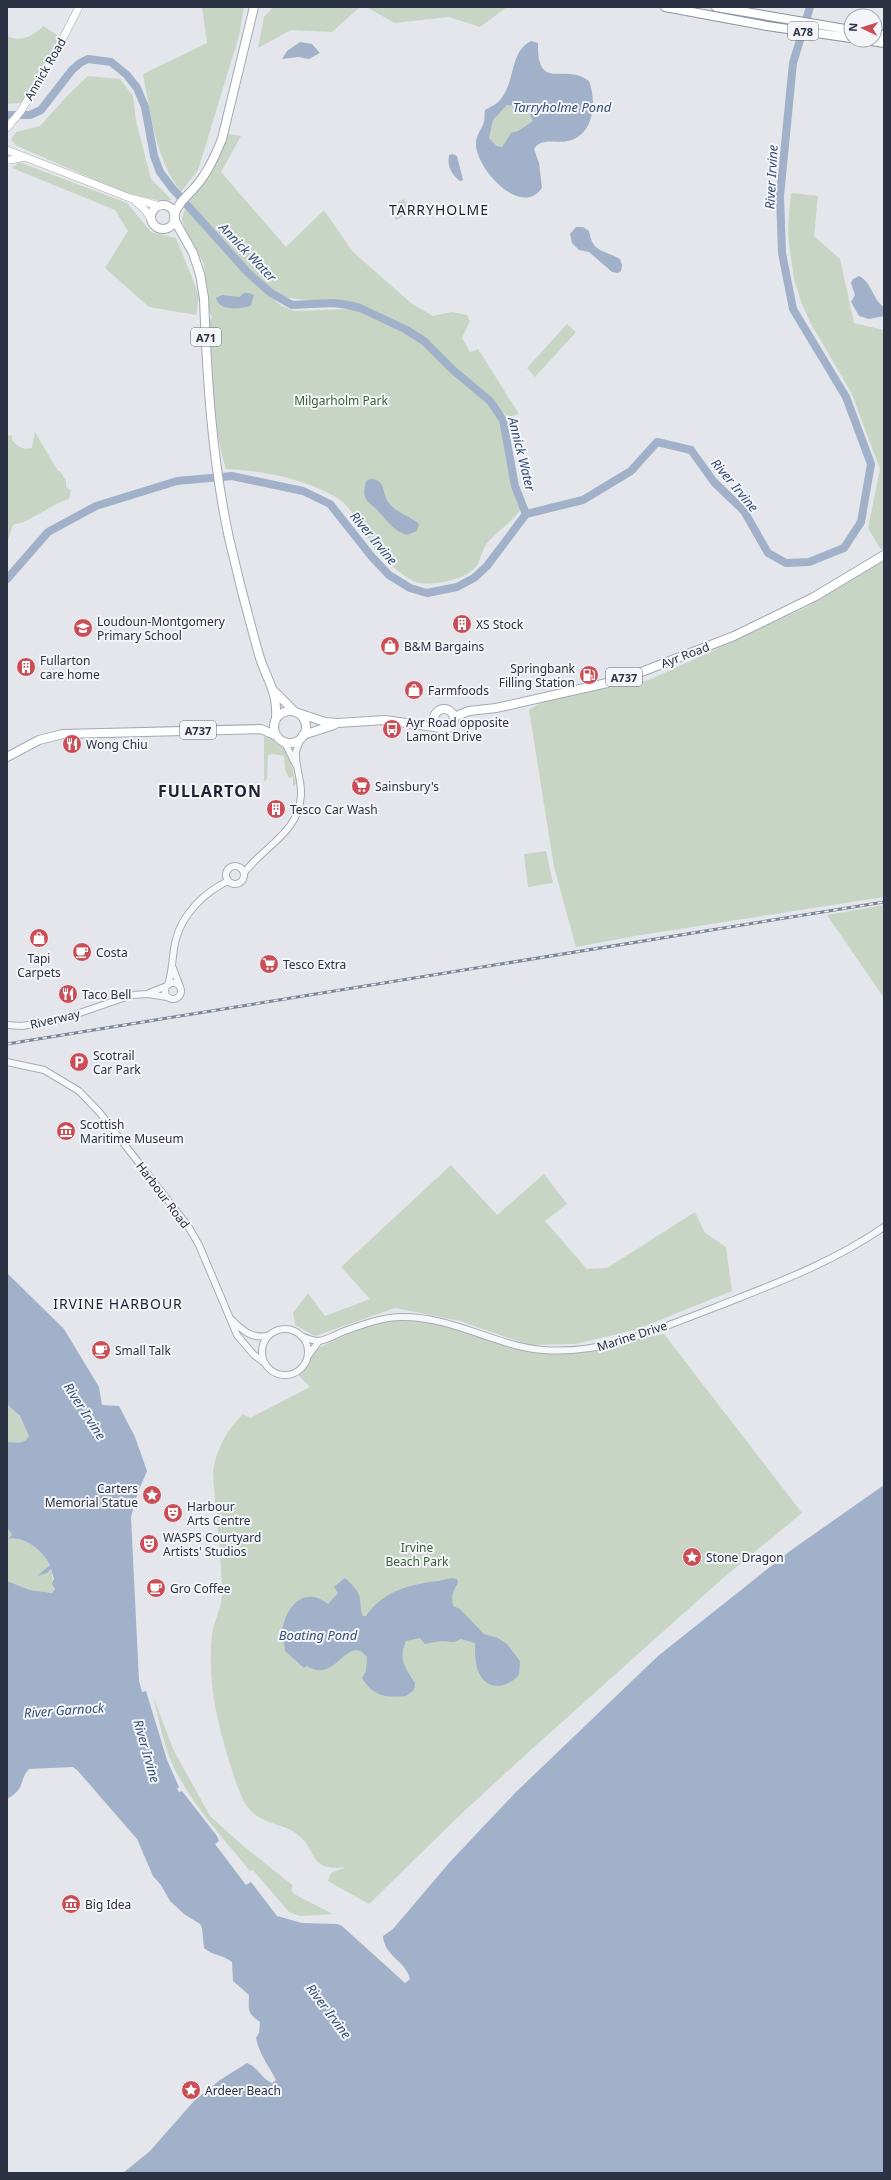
<svg xmlns="http://www.w3.org/2000/svg" width="891" height="2180" viewBox="0 0 891 2180" font-family="'Noto Sans',sans-serif">
  <style>
    .green { fill: #c8d5c5 }
    .water { fill: #a0b1c9; fill-rule: evenodd }
    .lines { fill: none; stroke-linecap: round; stroke-linejoin: round }
    .river { stroke: #a0b1c9; stroke-width: 8 }
    .tertiary-casing { stroke: #a9acb5; stroke-width: 8 }
    .secondary-casing { stroke: #a9acb5; stroke-width: 8 }
    .primary-casing { stroke: #a3a9b6; stroke-width: 10 }
    .trunk-casing { stroke: #8b92a1; stroke-width: 10 }
    .tertiary { stroke: #f6f7f9; stroke-width: 6 }
    .secondary { stroke: #fff; stroke-width: 7 }
    .primary { stroke: #fff; stroke-width: 8 }
    .trunk { stroke: #fff; stroke-width: 8 }
    .rail-casing { stroke: #7d8494; stroke-width: 3 }
    .rail { stroke: #f3f5f8; stroke-width: 1.5; stroke-dasharray: 4.5; stroke-linecap: butt }
    .labels { text-anchor: middle; dominant-baseline: central; stroke-width: 4; stroke-linejoin: round; paint-order: stroke }
    .shield { fill: #f3f5f8; stroke: #686c79; stroke-width: 1 }
    .shield-label { font-size: 11px; font-weight: bold; fill: #2c3243 }
    .street-label { font-size: 12px; fill: #2c3243; stroke: #f3f5f8 }
    .park-label { font-size: 12px; fill: #3e5e39; stroke: #f3f5f8 }
    .poi-label { font-size: 12px; fill: #2c3243; stroke: #f3f5f8; text-anchor: start }
    .water-label { font-size: 13px; font-style: italic; fill: #374e76; stroke: #f3f5f8 }
    .quarter-label { font-size: 14px; letter-spacing: 1px; fill: #1e2434; stroke: #f3f5f8 }
    .district-label { font-size: 16px; font-weight: bold; letter-spacing: 1px; fill: #1e2434; stroke: #f3f5f8 }
  </style>
  <rect width="100%" height="100%" fill="#e4e6eb"/>
  <path class="green" d="M202 7H244L239 36 198 170 181 192C155 158 151 115 143 74L207 43Z
    M273 7H360L332 32 291 30 258 48 264 17Z
    M366 7H507L480 27 449 17 395 23Z
    M43 26 61 37 22 103 7 104V36C20 42 33 37 43 26Z
    M88 76 120 79 133 96 136 121 151 179 172 200 161 201 128 194 17 146 11 140 16 132 40 126 68 95Z
    M507 105 527 108 533 117V121L508 138 502 147 497 146 489 138 493 120Z
    M227 134 241 136 221 172 286 247 324 210 353 252 411 303 433 316 452 312 467 315 470 321 462 338 470 352 478 349 519 414 508 417 455 371 419 334 352 306 276 296 227 249 193 211 189 198Z
    M19 162 127 203 151 232 176 238 199 295 196 315 149 307 105 268 128 231 115 210 12 168Z
    M791 193 818 196 814 236 840 259 854 323 884 330V548L881 550 868 528 880 469 851 392 810 322 802 304 794 279 789 244 788 227Z
    M404 199 411 213 396 220 389 207Z
    M185 208 218 241 246 277 282 306 294 311 349 309 359 311 394 326 420 342 452 373 482 397 500 417 502 425 510 478 521 509C511 523 500 529 489 541 480 550 482 561 474 569 462 580 431 587 416 582 404 578 382 558 374 548 361 530 353 506 334 496 301 478 264 471 226 469 212 422 211 371 209 322L212 317 208 309 204 264 186 232 182 219Z
    M567 324 576 332 535 377 527 368Z
    M35 432 58 471H60L66 481V487L71 490 69 499C49 505 35 520 13 525L7 543V435L12 436V440C19 447 22 450 32 448Z
    M884 560V897L635 936 576 947 554 867 529 710 545 700 649 680 805 608Z
    M264 736C285 736 292 765 296 783L293 787V777L289 778 285 770 284 756 273 754 268 755 267 779 264 782Z
    M546 851 553 883 528 887 524 854Z
    M884 905V998L827 915Z
    M451 1165 497 1215 544 1174 567 1204 545 1221 587 1269 607 1268 695 1212 705 1233 726 1247 732 1291 635 1330 575 1344 529 1345 460 1321 395 1308 315 1336 295 1325 293 1313 308 1293 325 1316 370 1299 341 1267Z
    M396 1317 419 1318 535 1351 580 1350 664 1334 802 1513 722 1579 533 1748 461 1814 369 1904 328 1881 331 1873 346 1867C307 1872 319 1851 297 1834 284 1824 263 1824 251 1811 242 1803 235 1779 231 1767 217 1723 207 1682 212 1634 214 1621 221 1609 222 1596 222 1555 215 1513 213 1472 216 1449 227 1430 243 1414L250 1418 310 1387 295 1372 302 1366 308 1353 363 1327Z
    M7 1404C18 1412 26 1424 29 1436 24 1445 16 1442 7 1442Z
    M7 1527 12 1535 9 1539C27 1536 41 1551 50 1565L40 1575 51 1569 55 1589 52 1593 30 1590 7 1581Z
    M153 1696 173 1749 210 1816 241 1844 291 1884 293 1886 291 1890 294 1894 333 1914 300 1916 289 1912 253 1870 250 1871C221 1835 186 1799 169 1756 162 1737 158 1716 153 1696Z"/>
  <path class="water" d="M531 41 538 43C537 93 564 62 589 81 597 102 594 135 568 141 555 144 542 137 534 149L539 163 542 188C521 218 478 170 476 146 475 136 481 131 484 122 485 119 484 114 485 110 490 107 496 105 500 100 516 82 509 52 531 41ZM507 105 527 108 533 121 518 131 511 133 502 147 497 146 489 138 493 120Z
    M300 42 312 44 320 53 309 59 298 57 282 59 287 51Z
    M453 154 457 156 463 180 460 181C451 174 447 166 449 155Z
    M576 227H583L589 231C593 253 602 249 620 259L622 265 621 271 618 273 612 272 589 252 579 250 572 243 570 234Z
    M859 276C872 282 872 299 884 307V316L869 319 859 316 851 302 855 295 851 283 853 279Z
    M244 293H249L254 295 251 305 248 307C237 308 220 312 216 298L222 295 239 297Z
    M370 479C386 479 382 493 388 502 396 513 409 515 419 524L417 531 407 535C393 531 388 521 378 511 374 506 368 504 365 497 363 492 365 486 366 481Z
    M7 1273 64 1329 99 1387 102 1405 119 1406 135 1437 147 1471 138 1492 131 1517 139 1681 142 1692 146 1691 167 1760 179 1787 177 1789 179 1792 182 1791 217 1836 219 1841 215 1844 246 1885 251 1882 277 1916 302 1923 337 1924 342 1926 405 1983 410 1979C406 1961 384 1956 383 1936L393 1929 449 1863 516 1792 658 1656 790 1551 884 1485V2173H123L150 2151 194 2101 220 2080 247 2063C258 2067 262 2079 272 2083L276 2080C269 2066 259 2054 256 2038L259 2033 260 2022C246 2012 249 2010 249 1995L233 1981 232 1962C223 1955 212 1955 204 1948L202 1928 200 1924 184 1914 170 1901 161 1885 153 1876 137 1839 78 1771 73 1767 29 1769C19 1779 26 1789 7 1799V1581L30 1590 52 1593 55 1589 52 1584 54 1579 51 1569 47 1573 37 1576 50 1565C42 1551 26 1536 8 1539L12 1535 7 1527V1442C16 1442 24 1445 29 1436L20 1416 7 1404Z
    M345 1578C351 1584 359 1590 360 1599 361 1606 360 1609 363 1616H366C383 1591 410 1584 439 1581 446 1580 450 1577 457 1579L458 1583C453 1591 451 1595 453 1606L460 1609 484 1634 498 1638 507 1644 520 1661 519 1675C505 1690 484 1691 477 1668 475 1660 475 1651 475 1643L461 1639 454 1642 441 1641 425 1644 420 1638 406 1641C398 1659 405 1668 415 1683L414 1690 406 1696C385 1698 373 1696 362 1678L366 1671 367 1657C347 1632 336 1685 307 1666L304 1668 285 1651C284 1643 282 1633 283 1626 289 1602 307 1587 328 1604L338 1593 334 1587Z"/>
  <g class="lines">
    <path class="river" d="M7 115H30L41 110 72 70 80 63 88 59 111 62 127 75 137 88 145 107 154 156 160 172 172 188 249 274 271 293 292 305 333 303 348 305 360 308 405 329 424 341 453 370 490 401 503 420 515 486 526 514
      M7 579 48 532 96 506 177 481 232 476 303 491 330 504 372 557 389 575 410 588 427 593 457 587 474 578 487 566 526 514 583 500 631 471 657 442 691 450 714 482 744 511 768 553 786 563 809 562 844 548 861 522 871 464 846 397 793 309 782 253 780 196 793 63 810 7"/>
    <defs>
      <path id="tertiary" d="M284 741 296 765
        M226 875a9 9 0 1 1 18 0a9 9 0 1 1-18 0Z
        M244 873C264 846 299 833 301 795 302 781 295 766 296 752 297 747 300 742 301 737
        M173 968 180 987
        M165 991a8 8 0 1 1 16 0a8 8 0 1 1-16 0Z
        M168 985C173 970 172 954 176 939 183 913 205 892 228 881
        M149 993 167 986
        M7 1025 22 1026 59 1020 132 995 148 994 167 997
        M7 1062 44 1070 79 1091 100 1113 188 1226 199 1245 237 1335 254 1355 265 1363
        M232 1320C243 1331 253 1340 269 1335
        M262 1352a23 23 0 1 1 46 0a23 23 0 1 1-46 0Z
        M301 1336C306 1338 313 1341 319 1341 327 1340 335 1335 342 1332 361 1325 382 1317 402 1317 455 1317 495 1346 543 1350 605 1355 660 1328 716 1307 774 1284 832 1263 884 1227
        M308 1356 319 1341"/>
      <path id="secondary" d="M7 128 21 111 61 42 79 7
        M7 150 130 198 160 206
        M10 160 26 157
        M136 202 145 210 151 219"/>
      <path id="primary" d="M151 217a12 12 0 1 1 24 0a12 12 0 1 1-24 0Z
        M174 215C180 200 187 197 196 186 208 172 215 156 222 139L254 7
        M174 219 193 253 200 274 204 298C207 378 212 459 229 538 238 577 248 616 259 655 266 679 278 691 276 718
        M274 691 294 711
        M434 719a10 10 0 1 1 20 0a10 10 0 1 1-20 0Z
        M274 727a16 16 0 1 1 32 0a16 16 0 1 1-32 0Z
        M298 713 325 722 338 723 385 720 441 728
        M454 717 469 711 496 708 607 683 644 671 734 636 814 597 884 555
        M303 735 334 725
        M7 757 39 740 63 734 261 729 277 736"/>
      <path id="trunk" d="M665 7 767 26 851 38
        M716 7 851 30
        M875 34 884 35
        M865 40 884 43"/>
    </defs>
    <use href="#tertiary" class="tertiary-casing"/>
    <use href="#secondary" class="secondary-casing"/>
    <use href="#primary" class="primary-casing"/>
    <use href="#trunk" class="trunk-casing"/>
    <use href="#tertiary" class="tertiary"/>
    <use href="#secondary" class="secondary"/>
    <use href="#primary" class="primary"/>
    <use href="#trunk" class="trunk"/>
    <defs>
      <path id="rail" d="M7 1044 884 902"/>
    </defs>
    <use href="#rail" class="rail-casing"/>
    <use href="#rail" class="rail"/>
  </g>
  <defs>
    <symbol id="building-disc" viewBox="-11 -11 22 22"><circle r="9.5" fill="#cb4e57" stroke="#f3f5f8"/><path d="M-4-6H4V6H1V3H-1V6H-4ZM-2.5-4.3h1.7v1.8h-1.7ZM.8-4.3h1.7v1.8H.8ZM-2.5-1h1.7V.8h-1.7ZM.8-1h1.7V.8H.8Z" fill="#fff"/></symbol>
    <symbol id="school-disc" viewBox="-11 -11 22 22"><circle r="9.5" fill="#cb4e57" stroke="#f3f5f8"/><path d="M0-5L7-2L0 1L-7-2ZM-4 1L0 2.5L4 1V4Q0 6-4 4Z" fill="#fff"/></symbol>
    <symbol id="shop-disc" viewBox="-11 -11 22 22"><circle r="9.5" fill="#cb4e57" stroke="#f3f5f8"/><path d="M-5-2.5h2.3a2.7 3.5 0 0 1 5.4 0H5L5.5 6h-11ZM-1.5-2.5h3a1.5 2.3 0 0 0-3 0Z" fill="#fff"/></symbol>
    <symbol id="fuel-disc" viewBox="-11 -11 22 22"><circle r="9.5" fill="#cb4e57" stroke="#f3f5f8"/><path d="M-5.5-6h7V0h2V4h1.3V-2.5L3-4.5l.8-.8L6-3V5H2.5V1h-1V6h-7ZM-4.2-4.7v3.2H.2V-4.7Z" fill="#fff"/></symbol>
    <symbol id="bus-disc" viewBox="-11 -11 22 22"><circle r="9.5" fill="#cb4e57" stroke="#f3f5f8"/><path d="M-5-6H5V4H4V6H2V4H-2V6H-4V4H-5ZM-3.5-4V0h7V-4ZM-3.5 1.2v1.5H-2V1.2ZM2 1.2v1.5H3.5V1.2Z" fill="#fff"/></symbol>
    <symbol id="restaurant-disc" viewBox="-11 -11 22 22"><circle r="9.5" fill="#cb4e57" stroke="#f3f5f8"/><path d="M-5-6h1v4h1v-4h1v4h1v-4h1v5L-1.5 .5V6h-2V.5L-5-1ZM5-6V6H3V1.5H1.5Q1.5-4 5-6Z" fill="#fff"/></symbol>
    <symbol id="supermarket-disc" viewBox="-11 -11 22 22"><circle r="9.5" fill="#cb4e57" stroke="#f3f5f8"/><path d="M-6-5.5h2.5l.6 2H6L4.5 2H-2.5L-4.4-4H-6ZM-1.5 3.2a1.3 1.3 0 1 0 .1 0ZM3 3.2a1.3 1.3 0 1 0 .1 0Z" fill="#fff"/></symbol>
    <symbol id="cafe-disc" viewBox="-11 -11 22 22"><circle r="9.5" fill="#cb4e57" stroke="#f3f5f8"/><path d="M-5.5-4.5H6V0H3Q3 3.5 0 3.5H-2.5Q-5.5 3.5-5.5 0ZM3-3.2v2h1.7v-2ZM-6 4.5H4V6H-6Z" fill="#fff"/></symbol>
    <symbol id="parking-disc" viewBox="-11 -11 22 22"><circle r="9.5" fill="#cb4e57" stroke="#f3f5f8"/><path d="M-3.5-5.5H1a3.5 3.5 0 0 1 0 7H-1V5.5H-3.5ZM-1-3.4V-.6H.8a1.4 1.4 0 0 0 0-2.8Z" fill="#fff"/></symbol>
    <symbol id="museum-disc" viewBox="-11 -11 22 22"><circle r="9.5" fill="#cb4e57" stroke="#f3f5f8"/><path d="M0-6L6-3V-2H-6V-3ZM-5-1h2V3h-2ZM-1-1h2V3h-2ZM3-1h2V3H3ZM-6 4H6V6H-6Z" fill="#fff"/></symbol>
    <symbol id="sight-disc" viewBox="-11 -11 22 22"><circle r="9.5" fill="#cb4e57" stroke="#f3f5f8"/><path d="M0-6L1.8-2.2L6-1.7L2.9 1.2L3.7 5.4L0 3.3L-3.7 5.4L-2.9 1.2L-6-1.7L-1.8-2.2Z" fill="#fff"/></symbol>
    <symbol id="theatre-disc" viewBox="-11 -11 22 22"><circle r="9.5" fill="#cb4e57" stroke="#f3f5f8"/><path d="M-5-5.5Q0-4 5-5.5V0Q5 5 0 6Q-5 5-5 0ZM-3.3-2.5H-1v1.5H-3.3ZM1-2.5H3.3v1.5H1ZM-2.8 1Q0 5.5 2.8 1Z" fill="#fff"/></symbol>
  </defs>
  <g fill-rule="evenodd">
    <use href="#building-disc" x="451" y="613" width="22" height="22"/>
    <use href="#school-disc" x="72" y="617" width="22" height="22"/>
    <use href="#shop-disc" x="379" y="635" width="22" height="22"/>
    <use href="#building-disc" x="15" y="656" width="22" height="22"/>
    <use href="#fuel-disc" x="578" y="664" width="22" height="22"/>
    <use href="#shop-disc" x="403" y="679" width="22" height="22"/>
    <use href="#bus-disc" x="381" y="718" width="22" height="22"/>
    <use href="#restaurant-disc" x="61" y="733" width="22" height="22"/>
    <use href="#supermarket-disc" x="350" y="775" width="22" height="22"/>
    <use href="#building-disc" x="265" y="798" width="22" height="22"/>
    <use href="#shop-disc" x="28" y="927" width="22" height="22"/>
    <use href="#cafe-disc" x="71" y="941" width="22" height="22"/>
    <use href="#supermarket-disc" x="258" y="953" width="22" height="22"/>
    <use href="#restaurant-disc" x="57" y="983" width="22" height="22"/>
    <use href="#parking-disc" x="68" y="1051" width="22" height="22"/>
    <use href="#museum-disc" x="55" y="1120" width="22" height="22"/>
    <use href="#cafe-disc" x="90" y="1339" width="22" height="22"/>
    <use href="#sight-disc" x="141" y="1484" width="22" height="22"/>
    <use href="#theatre-disc" x="162" y="1502" width="22" height="22"/>
    <use href="#theatre-disc" x="138" y="1533" width="22" height="22"/>
    <use href="#sight-disc" x="681" y="1546" width="22" height="22"/>
    <use href="#cafe-disc" x="145" y="1577" width="22" height="22"/>
    <use href="#museum-disc" x="60" y="1893" width="22" height="22"/>
    <use href="#sight-disc" x="180" y="2079" width="22" height="22"/>
  </g>
  <g class="labels">
    <g class="shield">
      <rect x="788" y="22" width="30" height="18" rx="3"/>
      <rect x="191" y="328" width="30" height="18" rx="3"/>
      <rect x="606" y="668" width="36" height="18" rx="3"/>
      <rect x="180" y="721" width="36" height="18" rx="3"/>
    </g>
    <g class="shield-label">
      <text x="803" y="31">A78</text>
      <text x="206" y="337">A71</text>
      <text x="624" y="677">A737</text>
      <text x="198" y="730">A737</text>
    </g>
    <g class="street-label">
      <text transform="translate(45 69) rotate(-60)">Annick Road</text>
      <text transform="translate(685 655) rotate(-21)">Ayr Road</text>
      <text transform="translate(55 1019) rotate(-13)">Riverway</text>
      <text transform="translate(163 1195) rotate(53)">Harbour Road</text>
      <text transform="translate(632 1336) rotate(-18)">Marine Drive</text>
    </g>
    <g class="park-label">
      <text x="341" y="400">Milgarholm Park</text>
      <text x="417" y="1547">Irvine<tspan x="417" dy="14">Beach Park</tspan></text>
    </g>
    <g class="poi-label">
      <text x="97" y="621">Loudoun-Montgomery<tspan x="97" dy="14">Primary School</tspan></text>
      <text x="476" y="624">XS Stock</text>
      <text x="404" y="646">B&amp;M Bargains</text>
      <text x="40" y="660">Fullarton<tspan x="40" dy="14">care home</tspan></text>
      <text x="575" y="668" text-anchor="end">Springbank<tspan x="575" dy="14">Filling Station</tspan></text>
      <text x="428" y="690">Farmfoods</text>
      <text x="406" y="722">Ayr Road opposite<tspan x="406" dy="14">Lamont Drive</tspan></text>
      <text x="86" y="744">Wong Chiu</text>
      <text x="375" y="786">Sainsbury's</text>
      <text x="290" y="809">Tesco Car Wash</text>
      <text x="96" y="952">Costa</text>
      <text x="39" y="958" text-anchor="middle">Tapi<tspan x="39" dy="14">Carpets</tspan></text>
      <text x="283" y="964">Tesco Extra</text>
      <text x="82" y="994">Taco Bell</text>
      <text x="93" y="1055">Scotrail<tspan x="93" dy="14">Car Park</tspan></text>
      <text x="80" y="1124">Scottish<tspan x="80" dy="14">Maritime Museum</tspan></text>
      <text x="115" y="1350">Small Talk</text>
      <text x="138" y="1488" text-anchor="end">Carters<tspan x="138" dy="14">Memorial Statue</tspan></text>
      <text x="187" y="1506">Harbour<tspan x="187" dy="14">Arts Centre</tspan></text>
      <text x="163" y="1537">WASPS Courtyard<tspan x="163" dy="14">Artists' Studios</tspan></text>
      <text x="706" y="1557">Stone Dragon</text>
      <text x="170" y="1588">Gro Coffee</text>
      <text x="85" y="1904">Big Idea</text>
      <text x="205" y="2090">Ardeer Beach</text>
    </g>
    <g class="water-label">
      <text x="562" y="107">Tarryholme Pond</text>
      <text transform="translate(771 177) rotate(-87)">River Irvine</text>
      <text transform="translate(248 252) rotate(46)">Annick Water</text>
      <text transform="translate(522 454) rotate(76)">Annick Water</text>
      <text transform="translate(735 485) rotate(50)">River Irvine</text>
      <text transform="translate(374 538) rotate(50)">River Irvine</text>
      <text transform="translate(85 1411) rotate(57)">River Irvine</text>
      <text x="318" y="1635">Boating Pond</text>
      <text transform="translate(64 1710) rotate(-4)">River Garnock</text>
      <text transform="translate(147 1751) rotate(74)">River Irvine</text>
      <text transform="translate(329 2011) rotate(53)">River Irvine</text>
    </g>
    <g class="quarter-label">
      <text x="439" y="209">TARRYHOLME</text>
      <text x="118" y="1303">IRVINE HARBOUR</text>
    </g>
    <g class="district-label">
      <text x="210" y="791">FULLARTON</text>
    </g>
  </g>
  <rect width="891" height="2180" fill="none" stroke="#2c3243" stroke-width="16"/>
  <g transform="translate(863 28) rotate(274)"><circle r="19" fill="#f3f5f8" stroke="#a3a7b0"/>
  <path d="M0-3L7 15L0 10L-7 15Z" fill="#cb4e57"/>
  <text y="-6" font-size="11" font-weight="bold" text-anchor="middle" fill="#2c3243">N</text>
  </g>
</svg>
